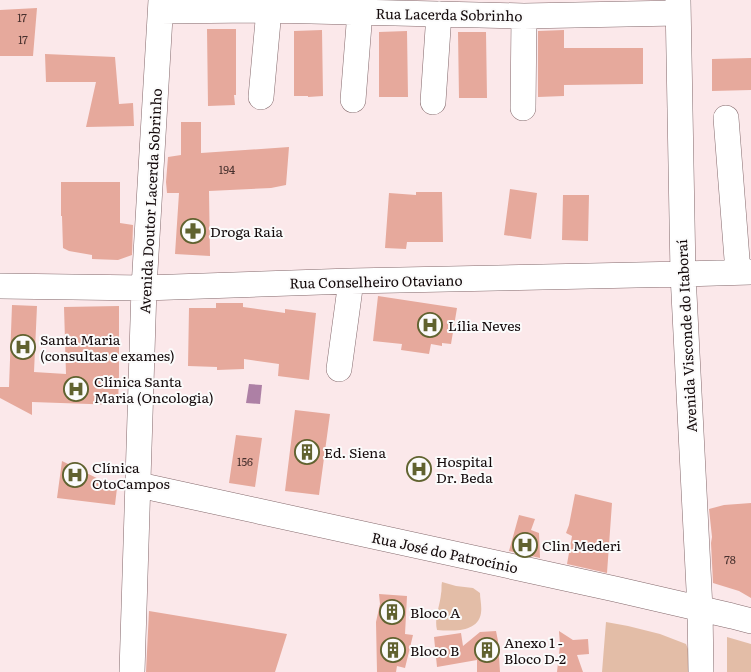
<svg xmlns="http://www.w3.org/2000/svg" width="751" height="672" viewBox="0 0 751 672" font-family="Literata,serif">
  <style>
    .green { fill: #e3bda7 }
    .water { fill: #ad80a5 }
    .building { fill: #e6a99c }
    .lines { fill: none; stroke-linecap: round; stroke-linejoin: round }
    .minor-casing { stroke: #84696c; stroke-width: 26 }
    .minor { stroke: #fff; stroke-width: 25 }
    .labels { text-anchor: middle; dominant-baseline: central; stroke-width: 4; stroke-linejoin: round; paint-order: stroke }
    .number-label { font-size: 11px; fill: #48312e }
    .street-label { font-size: 14px; fill: #13090a; stroke: #fbfbfb }
    .poi-label { font-size: 14px; fill: #13090a; stroke: #fbfbfb; text-anchor: start }
  </style>
  <rect width="100%" height="100%" fill="#fbe8ea"/>
  <path class="green" d="M442 582 456 586 473 588 480 593C480 599 482 606 481 613 478 633 452 631 437 630 434 618 440 606 441 594 442 590 441 586 442 582Z
    M606 622 628 626 660 634 686 644 690 654V672H602Z
    M727 637 751 644V672H727Z"/>
  <path class="water" d="M249 384 262 385 260 404 246 403Z"/>
  <path class="building" d="M37 8 33 56H0V10Z
    M207 29H236V95H234L235 105 208 106Z
    M322 30 323 96 308 97V96H294V31Z
    M564 30V48H643V84L564 85V96L538 97V31Z
    M407 31 408 97H379V32Z
    M458 32H486L487 98H459Z
    M45 54 115 57 119 104 133 103 134 126 86 127 96 82H46Z
    M751 58V90L712 91V59Z
    M181 122H201V153L289 147 286 185 271 188 209 191 210 256 175 254 179 193H167L166 182 168 157 181 155Z
    M61 182H120V223L133 225 132 255 118 260 92 259V255L69 251 63 248 62 216H61Z
    M510 189 537 193 531 239 504 235Z
    M416 192H442L443 242H407L406 249 385 248 389 193 416 195Z
    M563 195H589L588 241 562 240Z
    M378 296 457 308 451 344 442 343V346L431 344 429 354 401 350 402 344 373 341Z
    M216 303H243V307L285 313V309L316 313 309 380 278 376 279 364 244 359V369L217 370V367L188 366 189 308H216Z
    M12 305 37 306 34 372 66 374 64 307 119 306V375L118 405 32 402V415L0 398V387H9Z
    M295 410 330 414 319 495 285 491Z
    M236 435 262 438 255 487 229 483Z
    M62 461 117 488 115 505 57 498Z
    M575 494 612 503 607 573 567 564 572 536 566 533 569 525Z
    M751 503V598L739 591 713 583 711 543 712 537 709 509 724 505Z
    M519 515 535 519 531 530 539 533 540 558 509 551Z
    M379 594 407 596 405 634 413 635 405 668 397 666 396 672H377L376 622 380 604Z
    M149 611 287 634 275 672H146Z
    M496 631 498 641 500 672H477V660L437 667 434 637 461 633 463 646 480 632Z
    M559 631 573 640 588 639 589 654 577 655 583 672H557L560 645Z"/>
  <g class="lines">
    <defs>
      <path id="minor" d="M678 0 683 274 700 609 701 672
        M161 11 269 10 524 16 678 13
        M261 97 269 10
        M353 100 360 12
        M433 102 439 14
        M523 108 524 16
        M726 118 738 272
        M0 286 144 288 351 281 683 274 751 272
        M339 369 351 281
        M139 485 615 589 732 616 751 621
        M132 672 144 288 161 0"/>
    </defs>
    <use href="#minor" class="minor-casing"/>
    <use href="#minor" class="minor"/>
  </g>
  <defs>
    <symbol id="pharmacy-ring" viewBox="-11 -11 22 22"><circle r="9.5" fill="#fbfbfb" stroke="#60622f" stroke-width="1.5"/><path d="M-2-6h4v4h4v4h-4v4h-4v-4h-4v-4h4Z" fill="#60622f"/></symbol>
    <symbol id="hospital-ring" viewBox="-11 -11 22 22"><circle r="9.5" fill="#fbfbfb" stroke="#60622f" stroke-width="1.5"/><path d="M-5-5h3v3.5h4V-5h3V5h-3V1.5h-4V5h-3Z" fill="#60622f"/></symbol>
    <symbol id="building-ring" viewBox="-11 -11 22 22"><circle r="9.5" fill="#fbfbfb" stroke="#60622f" stroke-width="1.5"/><path d="M-4-6H4V6H1V3H-1V6H-4ZM-2.5-4.3h1.7v1.8h-1.7ZM.8-4.3h1.7v1.8H.8ZM-2.5-1h1.7V.8h-1.7ZM.8-1h1.7V.8H.8Z" fill="#60622f"/></symbol>
  </defs>
  <g fill-rule="evenodd">
    <use href="#pharmacy-ring" x="179" y="217" width="28" height="28"/>
    <use href="#hospital-ring" x="416" y="311" width="28" height="28"/>
    <use href="#hospital-ring" x="9" y="333" width="28" height="28"/>
    <use href="#hospital-ring" x="62" y="375" width="28" height="28"/>
    <use href="#building-ring" x="293" y="438" width="28" height="28"/>
    <use href="#hospital-ring" x="405" y="455" width="28" height="28"/>
    <use href="#hospital-ring" x="61" y="461" width="28" height="28"/>
    <use href="#hospital-ring" x="511" y="531" width="28" height="28"/>
    <use href="#building-ring" x="378" y="598" width="28" height="28"/>
    <use href="#building-ring" x="379" y="636" width="28" height="28"/>
    <use href="#building-ring" x="473" y="636" width="28" height="28"/>
  </g>
  <g class="labels">
    <g class="number-label">
      <text x="22" y="17">17</text>
      <text x="23" y="39">17</text>
      <text x="227" y="169">194</text>
      <text x="245" y="461">156</text>
      <text x="730" y="559">78</text>
    </g>
    <g class="street-label">
      <text transform="translate(449 14) rotate(1)">Rua Lacerda Sobrinho</text>
      <text transform="translate(150 201) rotate(-87)">Avenida Doutor Lacerda Sobrinho</text>
      <text transform="translate(376 281) rotate(-1)">Rua Conselheiro Otaviano</text>
      <text transform="translate(686 336) rotate(-93)">Avenida Visconde do Itaboraí</text>
      <text transform="translate(445 552) rotate(12)">Rua José do Patrocínio</text>
    </g>
    <g class="poi-label">
      <text x="210" y="231">Droga Raia</text>
      <text x="448" y="325">Lília Neves</text>
      <text x="40" y="339">Santa Maria<tspan x="40" dy="16">(consultas e exames)</tspan></text>
      <text x="94" y="381">Clínica Santa<tspan x="94" dy="16">Maria (Oncologia)</tspan></text>
      <text x="324" y="452">Ed. Siena</text>
      <text x="436" y="461">Hospital<tspan x="436" dy="16">Dr. Beda</tspan></text>
      <text x="92" y="467">Clínica<tspan x="92" dy="16">OtoCampos</tspan></text>
      <text x="542" y="545">Clin Mederi</text>
      <text x="410" y="612">Bloco A</text>
      <text x="504" y="642">Anexo 1 -<tspan x="504" dy="16">Bloco D-2</tspan></text>
      <text x="410" y="650">Bloco B</text>
    </g>
  </g>
</svg>
